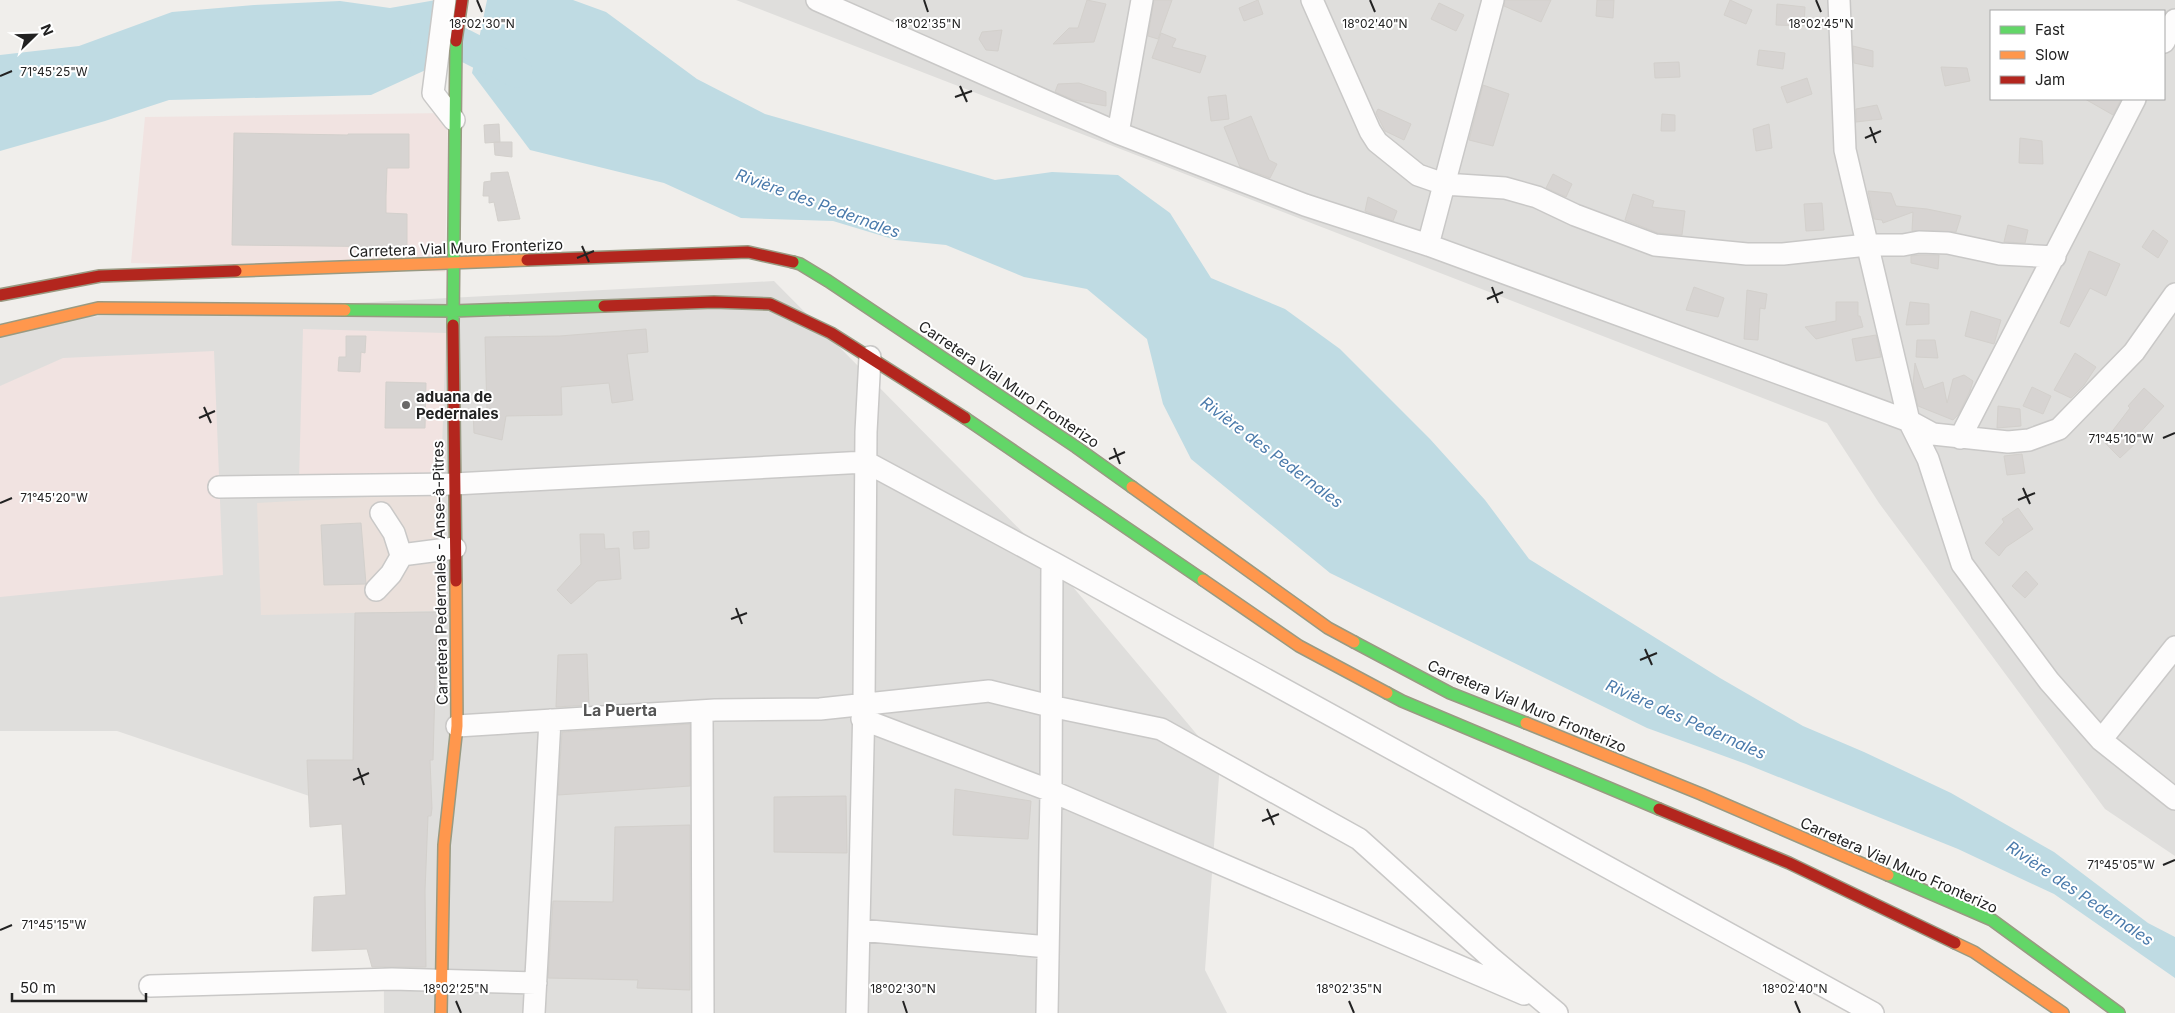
<svg xmlns="http://www.w3.org/2000/svg" width="2175" height="1013" viewBox="0 0 2175 1013" font-family="Inter,sans-serif">
  <style>
    .residential { fill: #dfdedc; fill-rule: evenodd }
    .commercial { fill: #f1e3e1 }
    .military { fill: #eae0db }
    .water { fill: #bfdbe3 }
    .lines { fill: none; stroke-linecap: round; stroke-linejoin: round }
    .river { stroke: #bfdbe3; stroke-width: 32 }
    .building { fill: #d7d4d2; stroke: #d3d0cc }
    .street-casing { stroke: #c9c8c7; stroke-width: 24 }
    .fast-casing { stroke: #999a82; stroke-width: 14 }
    .slow-casing { stroke: #999a82; stroke-width: 14 }
    .jam-casing { stroke: #999a82; stroke-width: 14 }
    .street { stroke: #fdfcfc; stroke-width: 21 }
    .fast { stroke: #63d668; stroke-width: 11 }
    .slow { stroke: #ff974d; stroke-width: 11 }
    .jam { stroke: #b3261e; stroke-width: 11 }
    .ticks { fill: none; stroke: #222; stroke-width: 2 }
    .poi-dot { fill: #6a6968; stroke: #fff; stroke-width: 2 }
    .labels { text-anchor: middle; dominant-baseline: central; stroke-width: 4; stroke-linejoin: round; paint-order: stroke }
    .street-label { font-size: 15px; fill: #222; stroke: #fff }
    .poi-label { font-size: 15px; font-weight: bold; fill: #222; stroke: #fff; text-anchor: start }
    .water-label { font-size: 16px; font-style: italic; fill: #4a7aab; stroke: #fff }
    .neighbourhood-label { font-size: 16px; font-weight: bold; fill: #555; stroke: #fff }
    .ticks-label { font-size: 12px; text-anchor: middle; fill: #222; stroke: #fff; stroke-width: 4; stroke-linejoin: round; paint-order: stroke }
  </style>
  <rect width="100%" height="100%" fill="#f0eeeb"/>
  <path class="residential" d="M736 0H2175V856L2105 809 1879 503 1827 423ZM1991 11H2164V99H1991Z
    M774 281 1052 562 1220 762 1205 970 1227 1013H384L383 821 117 731H0V335L84 317Z"/>
  <path class="commercial" d="M448 113 445 272 131 263 145 117Z
    M303 329 446 333 441 477 299 482Z
    M214 351 223 575 0 597V386L63 358Z"/>
  <path class="military" d="M442 493 440 611 261 615 257 503Z"/>
  <path class="water" d="M436 0 430 68 371 95 169 100 105 121 0 151V55L79 46 172 12 254 5 340 1 390 8Z
    M487 0H573L606 12 697 79 765 114 995 180 1052 172 1118 175 1170 213 1211 278 1285 309 1340 349 1430 439 1485 500 1529 559 1720 678 1803 726 1864 752 1951 793 2054 852 2148 923 2175 937V978L2054 894 1958 849 1746 764 1647 728 1330 573 1191 459 1163 404 1147 339 1087 289 1024 277 946 245 896 240 833 221 741 218 664 183 530 150 472 73Z"/>
  <g class="lines">
    <path class="river" d="M426 45 456 41 517 72"/>
  </g>
  <path class="building" d="M1087 0 1106 4 1094 42 1053 44 1069 28H1078Z
    M1154 0H1172L1158 39 1148 36Z
    M1258 0 1263 14 1244 21 1239 8Z
    M1505 0H1551L1541 22 1504 6Z
    M1597 0H1614L1613 18 1596 16Z
    M1730 0 1752 10 1746 24 1724 15Z
    M1439 3 1464 15 1456 31 1431 19Z
    M1777 4 1805 7 1804 26 1776 25Z
    M1002 30 998 51 986 50 979 39 982 32Z
    M1161 33 1176 39 1172 47 1206 56 1200 73 1152 58Z
    M1853 46 1873 51V67L1854 63Z
    M1759 50 1785 53 1783 69 1757 65Z
    M1679 62 1680 77 1655 78 1654 63Z
    M1941 67 1967 68 1970 81 1945 86Z
    M1807 78 1812 94 1787 103 1781 87Z
    M1079 83 1106 92V106L1074 100 1055 92 1058 84Z
    M1483 85 1509 94 1493 146 1469 140Z
    M1226 95 1229 119 1211 121 1208 97Z
    M2085 99H2121L2113 115Z
    M1877 105 1882 119 1856 122V109Z
    M1378 109 1411 124 1404 140 1385 131 1376 113Z
    M1662 114 1675 115V131H1661Z
    M1251 116 1269 160 1277 164 1270 178 1240 167 1224 127Z
    M499 124 500 142 485 143 484 125Z
    M1769 124 1772 148 1756 151 1753 129Z
    M234 133 348 135V134H409V168H387L386 196V213L407 214V247L232 245Z
    M2020 138 2042 141 2043 164 2019 163Z
    M494 142H512V157L495 155Z
    M508 172 520 219 498 221 494 202 489 203V196H483L484 182 491 181V173Z
    M1553 174 1572 184 1566 197 1546 188Z
    M1868 191 1891 193 1896 206 1927 209 1961 216 1956 232 1912 231 1913 212 1883 223 1882 220 1874 219Z
    M1633 194 1654 201 1652 207 1685 211 1682 235 1658 233 1625 220Z
    M1368 197 1397 211 1393 221 1365 211Z
    M1822 203 1824 230 1806 231 1804 204Z
    M2008 225 2028 230 2025 243 2004 242Z
    M2153 230 2168 241 2158 258 2142 247Z
    M2089 251 2120 264 2106 296 2090 288 2069 327 2060 323Z
    M1920 255H1939L1938 269 1911 263V256Z
    M1694 287 1724 298 1718 317 1686 310Z
    M1747 290 1767 294 1765 309 1760 308 1758 340 1744 339Z
    M1836 302H1858V316H1860L1863 327 1816 339 1805 327 1836 321Z
    M1910 302 1929 304V324L1906 325Z
    M1971 311 2001 320 1994 344 1965 336Z
    M646 329 648 352 627 354 633 400 612 403 609 383 561 387 562 415 506 416 502 440 474 433 473 411 487 412 485 337 560 336Z
    M1876 335 1881 357 1856 361 1852 339Z
    M346 336H366L365 353 361 352 360 372 338 371 339 357H346Z
    M1917 340H1935L1938 358 1916 357Z
    M2075 353 2096 367 2084 385 2071 398 2054 390Z
    M1915 363 1924 389 1943 382 1947 403 1953 379 1964 375 1973 381 1970 391 1958 415 1953 420 1918 406 1913 385Z
    M386 382 426 383 425 428H385Z
    M2032 387 2051 396 2043 414 2023 406Z
    M2144 388 2164 406 2136 437 2139 440 2120 458 2104 442 2130 408 2128 406Z
    M1998 406 2020 409 2021 426 1997 428Z
    M2022 454 2025 473 2007 475 2004 456Z
    M2018 508 2033 529 2006 547 1999 556 1985 543 2004 522 2002 519Z
    M361 523 366 584 324 585 321 525Z
    M649 531V548L634 549 633 532Z
    M580 534H604L605 549 619 548 621 579 597 581 571 604 557 590 581 564Z
    M2026 571 2038 584 2025 598 2012 586Z
    M437 612 433 760H430L432 808 431 816H428L425 891 426 967H372L367 949 312 951 314 897 346 895 342 824 310 827 307 760H353L355 613Z
    M587 654 589 705 556 707 558 655Z
    M690 724V786L558 795 562 732Z
    M955 789 1031 801 1028 839 953 835Z
    M846 796 847 853 774 852V797Z
    M690 825V990L637 988 638 980 548 978 553 901 613 902 615 827Z"/>
  <g class="lines">
    <defs>
      <path id="street" d="M445 0 433 93 454 120
        M817 0 1118 133 1305 205 1428 245 1909 421 1933 434 2008 442 2029 440 2059 429 2134 352 2175 294
        M1312 0 1370 131 1377 142 1418 175 1444 184 1505 188 1537 197 1575 215 1655 245 1747 254H1783L1867 245H1903L1919 242 1948 243 2000 254 2055 257
        M1839 0 1845 150 1909 421 1928 459 1962 564 2049 681 2101 740 2175 799
        M2164 42 2175 20
        M1118 133 1142 0
        M1428 245 1493 0
        M1960 438 2135 99
        M219 487 454 484 866 462 1052 562 1051 791 1047 1013
        M381 513 394 533 401 555 455 548
        M1052 562 1873 1013
        M376 590 391 574 402 555
        M702 711 703 1013
        M862 719 1051 791 1524 994
        M457 726 715 710 820 709 989 691 1050 706 1161 729 1359 839 1490 957 1557 1013
        M2101 740 2175 647
        M859 930 1048 947
        M150 986 392 979 536 983
        M534 1013 550 720
        M857 1013 864 702 866 432 870 357"/>
      <path id="fast" d="M793 262 800 264 828 281 1076 447 1132 487
        M345 310 453 311 604 306
        M453 325 456 41
        M965 418 1203 580
        M1354 642 1450 693 1526 723
        M1387 693 1402 701 1659 809
        M1888 875 1992 920 2119 1013"/>
      <path id="slow" d="M236 271 527 260
        M0 331 98 308 345 310
        M1132 487 1328 628 1354 642
        M1203 580 1299 646 1387 693
        M1526 723 1701 794 1888 875
        M1955 943 1974 952 2063 1013
        M441 1013 444 845 457 726 456 581"/>
      <path id="jam" d="M456 41 462 0
        M527 260 748 252 793 262
        M0 295 100 276 236 271
        M604 306 714 302 770 304 831 333 965 418
        M453 325 456 581
        M1659 809 1789 863 1955 943"/>
    </defs>
    <use href="#street" class="street-casing"/>
    <use href="#fast" class="fast-casing"/>
    <use href="#slow" class="slow-casing"/>
    <use href="#jam" class="jam-casing"/>
    <use href="#street" class="street"/>
    <use href="#fast" class="fast"/>
    <use href="#slow" class="slow"/>
    <use href="#jam" class="jam"/>
  </g>
  <path class="ticks" d="M477 0 482 12M924 0 928 12M1370 0 1375 12M1816 0 1821 12M0 76 12 71M960 86 967 102M955 97 972 91M1870 127 1876 143M1865 138 1881 131M582 246 589 262M577 258 594 251M1492 287 1498 303M1487 299 1503 292M204 407 211 423M199 418 215 411M2163 438 2175 433M1114 448 1120 464M1109 459 1125 452M2023 488 2030 504M2018 500 2035 493M0 503 12 498M736 608 742 624M731 619 747 613M1645 649 1652 665M1640 660 1657 653M358 768 364 785M353 780 369 773M1267 809 1274 825M1262 821 1279 814M2163 865 2175 860M0 930 12 925M456 1001 461 1013M903 1001 907 1013M1349 1001 1354 1013M1795 1001 1800 1013"/>
  <circle class="poi-dot" cx="406" cy="405" r="5"/>
  <g class="labels">
    <g class="street-label">
      <text transform="translate(456 248) rotate(-2)">Carretera Vial Muro Fronterizo</text>
      <text transform="translate(1009 384) rotate(34)">Carretera Vial Muro Fronterizo</text>
      <text transform="translate(440 573) rotate(-91)">Carretera Pedernales - Anse-à-Pitres</text>
      <text transform="translate(1527 706) rotate(23)">Carretera Vial Muro Fronterizo</text>
      <text transform="translate(1899 865) rotate(24)">Carretera Vial Muro Fronterizo</text>
    </g>
    <g class="poi-label">
      <text x="416" y="396">aduana de<tspan x="416" dy="17">Pedernales</tspan></text>
    </g>
    <g class="water-label">
      <text transform="translate(818 203) rotate(20)">Rivière des Pedernales</text>
      <text transform="translate(1272 452) rotate(37)">Rivière des Pedernales</text>
      <text transform="translate(1686 719) rotate(24)">Rivière des Pedernales</text>
      <text transform="translate(2080 893) rotate(34)">Rivière des Pedernales</text>
    </g>
    <g class="neighbourhood-label">
      <text x="620" y="710">La Puerta</text>
    </g>
  </g>
  <g class="ticks-label">
    <text x="482" y="28">18°02'30"N</text>
    <text x="928" y="28">18°02'35"N</text>
    <text x="1375" y="28">18°02'40"N</text>
    <text x="1821" y="28">18°02'45"N</text>
    <text x="54" y="76">71°45'25"W</text>
    <text x="2121" y="443">71°45'10"W</text>
    <text x="54" y="502">71°45'20"W</text>
    <text x="2121" y="869">71°45'05"W</text>
    <text x="54" y="929">71°45'15"W</text>
    <text x="456" y="993">18°02'25"N</text>
    <text x="903" y="993">18°02'30"N</text>
    <text x="1349" y="993">18°02'35"N</text>
    <text x="1795" y="993">18°02'40"N</text>
  </g>
  <rect x="1990" y="10" width="175" height="90" fill="#ffffff" stroke="#a7a7a7"/>
  <rect x="2000" y="26" width="25" height="8" fill="#63d668" stroke="#a7a7a7"/>
  <text x="2035" y="35" font-size="15" fill="#222222">Fast</text>
  <rect x="2000" y="51" width="25" height="8" fill="#ff974d" stroke="#a7a7a7"/>
  <text x="2035" y="60" font-size="15" fill="#222222">Slow</text>
  <rect x="2000" y="76" width="25" height="8" fill="#b3261e" stroke="#a7a7a7"/>
  <text x="2035" y="85" font-size="15" fill="#222222">Jam</text>
  <g transform="translate(35 35) rotate(67)" stroke="#ffffff" stroke-width="4" paint-order="stroke">
  <path d="M0-4L9 19L0 12L-9 19Z" fill="#222222"/>
  <text y="-8" font-size="14" font-weight="bold" text-anchor="middle" fill="#222222">N</text>
  </g>
  <path d="M12 993v8h134v-8" fill="none" stroke="#222222" stroke-width="2.5"/>
  <text x="20" y="993" font-size="15" fill="#222222" stroke="#ffffff" stroke-width="4" paint-order="stroke">50 m</text>
</svg>
